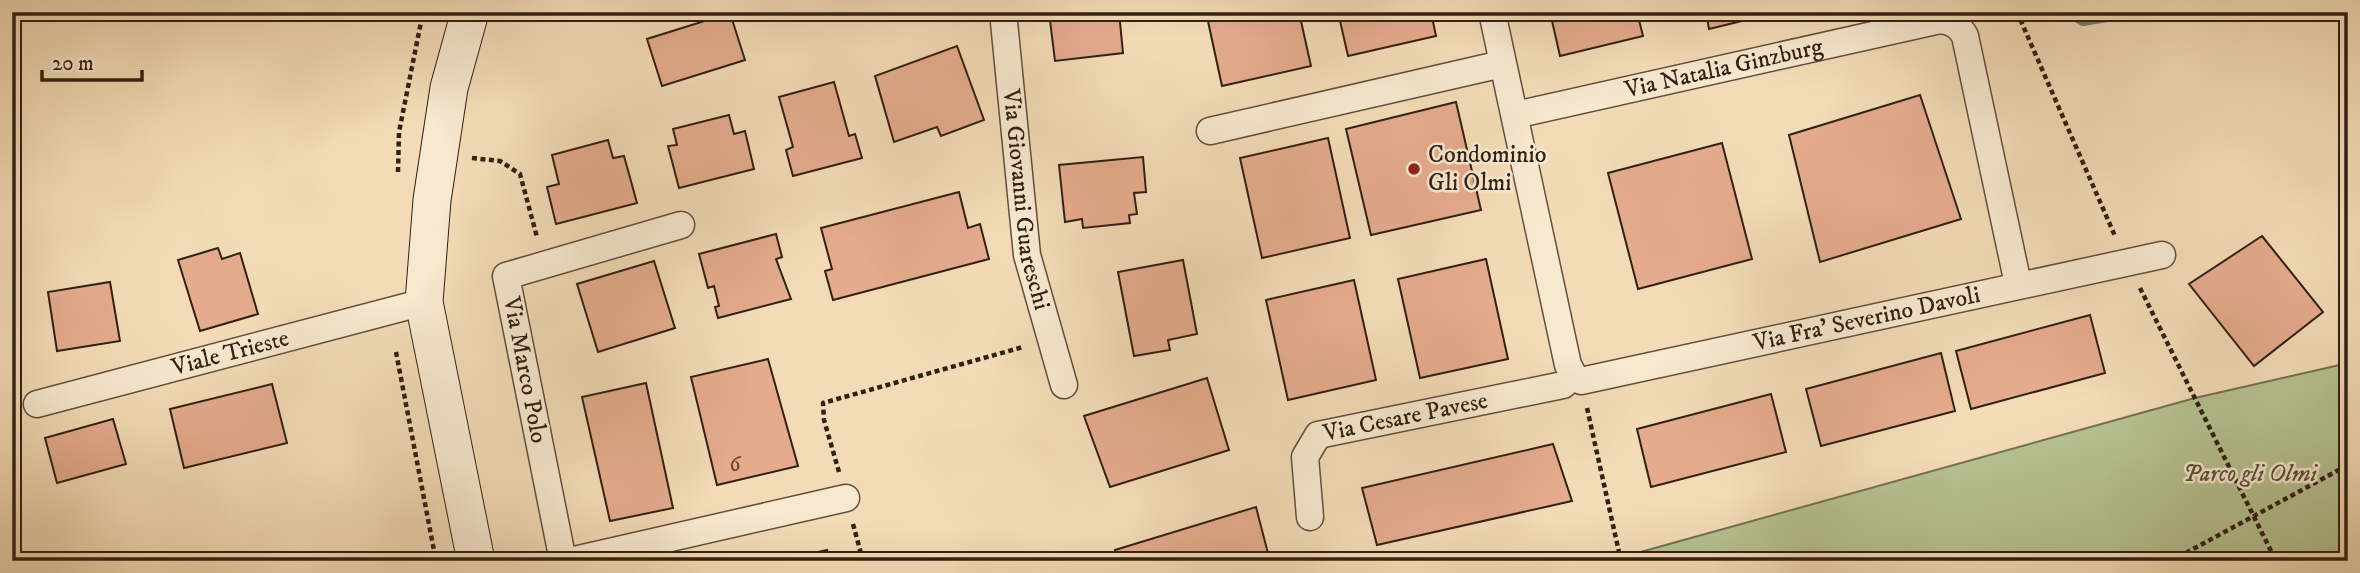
<svg xmlns="http://www.w3.org/2000/svg" width="2360" height="573" viewBox="0 0 2360 573" font-family="'IM FELL DW Pica',serif">
  <style>
    .green { fill: #b6c191; stroke: #747052; stroke-width: 2 }
    .lines { fill: none; stroke-linecap: round; stroke-linejoin: round }
    .stream { stroke: #747b77; stroke-width: 10 }
    .building { fill: #e4ab8d; stroke: #322013; stroke-width: 2 }
    .minor-casing { stroke: #624f3c; stroke-width: 29 }
    .secondary-casing { stroke: #322013; stroke-width: 39 }
    .path { stroke: #322013; stroke-width: 4.5; stroke-dasharray: 5 3.5; stroke-linecap: butt }
    .minor { stroke: #f7e8d0; stroke-width: 26 }
    .secondary { stroke: #f7e8d0; stroke-width: 37 }
    .poi-dot { fill: #8f2418; stroke: #f7e8d0; stroke-width: 2.5 }
    .labels { text-anchor: middle; dominant-baseline: central; stroke-width: 5; stroke-linejoin: round; paint-order: stroke }
    .number-label { font-size: 21px; fill: #5e4332 }
    .street-label { font-size: 24px; fill: #322013; stroke: #f7e8d0 }
    .poi-label { font-size: 24px; fill: #322013; stroke: #f7e8d0; text-anchor: start }
    .park-label { font-size: 24px; font-style: italic; fill: #5a5039; stroke: #f7e8d0 }
  </style>
  <rect width="100%" height="100%" fill="#f2dbb6"/>
  <filter id="stains"><feTurbulence type="fractalNoise" baseFrequency=".00286" numOctaves="4"/><feColorMatrix values="0 0 0 0 .2 0 0 0 0 .09 0 0 0 0 .02 0 0 0 .5 -.17"/></filter>
  <radialGradient id="worn" r=".72"><stop offset=".6" stop-color="#630" stop-opacity="0"/><stop offset="1" stop-color="#630" stop-opacity=".3"/></radialGradient>
  <path class="green" d="M2348 363V459L2339 465 2348 476V561H1608L2195 398Z"/>
  <g class="lines">
    <path class="stream" d="M2069 12 2083 21 2137 12"/>
  </g>
  <path class="building" d="M1049 12H1119L1123 53 1055 61Z
    M1206 12H1299L1311 66 1222 86Z
    M1338 12H1431L1436 36 1348 56Z
    M1550 12H1637L1643 36 1560 56Z
    M1706 12H1779L1709 29Z
    M730 13 745 60 662 86 647 39Z
    M957 46 984 120 941 136 937 127 894 142 875 76Z
    M834 82 849 136 855 134 862 158 793 176 786 150 793 147 779 97Z
    M1920 95 1961 219 1820 262 1789 135Z
    M1456 102 1481 210 1371 235 1346 129Z
    M729 115 734 134 745 131 754 169 679 188 668 146 677 145 673 129Z
    M1328 138 1350 238 1262 258 1240 158Z
    M608 140 613 158 624 156 637 203 556 224 547 187 559 184 552 155Z
    M1722 143 1752 259 1638 289 1608 173Z
    M1143 157 1146 192 1134 193 1137 214 1129 215 1130 223 1083 228 1082 219 1065 222 1059 165Z
    M959 192 968 228 980 224 989 259 833 300 825 271 832 269 821 228Z
    M776 234 782 257 776 259 791 299 718 318 715 307 719 306 714 286 708 288 699 254Z
    M2262 236 2323 312 2254 366 2189 284Z
    M218 248 222 259 240 253 258 314 200 331 178 260Z
    M1486 259 1508 359 1420 378 1398 279Z
    M1183 260 1197 334 1168 340 1170 350 1134 356 1118 272Z
    M654 261 675 328 598 352 577 284Z
    M1354 280 1376 380 1288 400 1266 300Z
    M110 282 120 341 57 351 48 292Z
    M2090 315 2105 373 1971 409 1956 351Z
    M1941 353 1955 411 1821 446 1806 389Z
    M768 359 798 466 717 485 691 377Z
    M1207 378 1229 450 1110 487 1084 416Z
    M646 383 673 508 610 521 582 397Z
    M272 384 287 443 184 468 170 409Z
    M1771 394 1786 452 1651 487 1637 429Z
    M113 419 126 464 57 483 45 438Z
    M1553 444 1572 501 1377 545 1362 488Z
    M1256 507 1270 561H1118L1115 550Z
    M827 550 830 561H777Z"/>
  <g class="lines">
    <defs>
      <g id="minor">
        <path id="s1" d="M1003 12 1027 255 1064 385"/>
        <path d="M1492 12 1568 365 1574 376"/>
        <path id="s2" d="M1515 115 1940 20C1952 22 1959 25 1965 36L2018 284"/>
        <path d="M1210 131 1502 64"/>
        <path id="s3" d="M1574 376 1581 381 2162 255"/>
        <path id="s4" d="M37 404 424 302"/>
        <path id="s5" d="M1310 517 1305 457 1318 435 1563 385 1574 376"/>
        <path d="M563 561 506 276 681 225"/>
        <path d="M570 561 846 498"/>
      </g>
      <path id="secondary" d="M470 12 449 88 432 200 424 302 476 561"/>
    </defs>
    <use href="#minor" class="minor-casing"/>
    <use href="#secondary" class="secondary-casing"/>
    <path class="path" d="M2017 12 2115 236
      M472 158 500 161 520 174 537 237
      M398 172 399 132 423 12
      M2140 288 2276 561
      M396 352 436 561
      M1587 408 1621 561
      M839 472 824 420 823 403 1023 347
      M853 524 863 561
      M2171 561 2348 465"/>
    <use href="#minor" class="minor"/>
    <use href="#secondary" class="secondary"/>
  </g>
  <circle class="poi-dot" cx="1414" cy="169" r="7"/>
  <g class="labels">
    <g class="number-label">
      <text x="735" y="465">6</text>
    </g>
    <g class="street-label">
      <text stroke="none"><textPath href="#s2" startOffset="214">Via Natalia Ginzburg</textPath></text>
      <text stroke="none"><textPath href="#s1" startOffset="189">Via Giovanni Guareschi</textPath></text>
      <text stroke="none"><textPath href="#s3" startOffset="301">Via Fra' Severino Davoli</textPath></text>
      <text stroke="none"><textPath href="#s4" startOffset="200">Viale Trieste</textPath></text>
      <text transform="translate(525 370) rotate(79)">Via Marco Polo</text>
      <text stroke="none"><textPath href="#s5" startOffset="175">Via Cesare Pavese</textPath></text>
    </g>
    <g class="poi-label">
      <text x="1428" y="155">Condominio<tspan x="1428" dy="28">Gli Olmi</tspan></text>
    </g>
    <g class="park-label">
      <text x="2250" y="474">Parco gli Olmi</text>
    </g>
  </g>
  <rect width="2360" height="573" fill="none" stroke="#f2dbb6" stroke-width="42"/>
  <rect x="14" y="14" width="2332" height="545" fill="none" stroke="#322013" stroke-width="3.5"/>
  <rect x="21" y="21" width="2318" height="531" fill="none" stroke="#322013" stroke-width="2"/>
  <path d="M42 70v10h100v-10" fill="none" stroke="#322013" stroke-width="3.5"/>
  <text x="52" y="70" font-size="21" fill="#322013" stroke="#f7e8d0" stroke-width="5" paint-order="stroke">20 m</text>
  <rect width="100%" height="100%" filter="url(#stains)"/>
  <rect width="100%" height="100%" fill="url(#worn)"/>
</svg>
